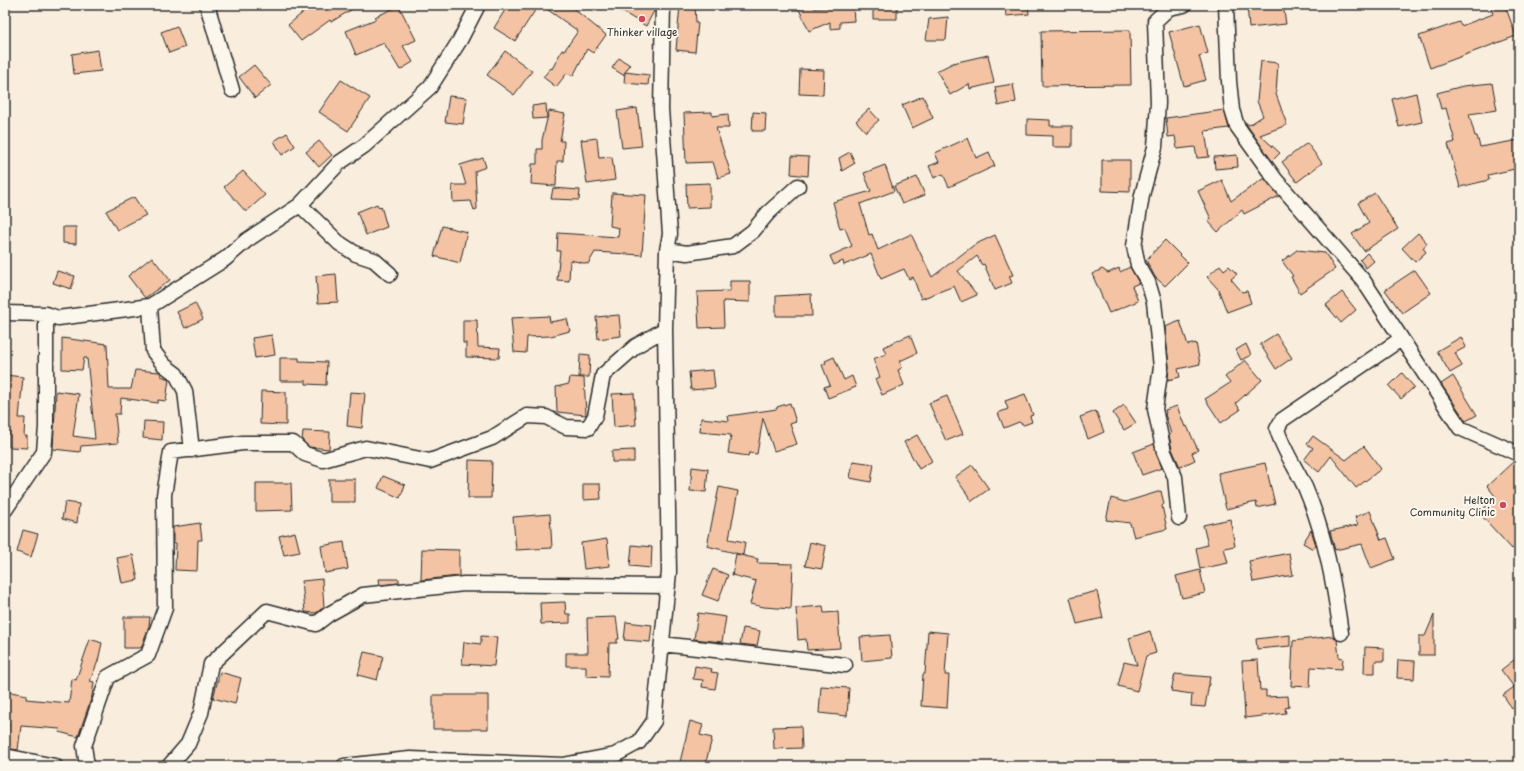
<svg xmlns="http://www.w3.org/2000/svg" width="1524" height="771" viewBox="0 0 1524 771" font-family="'Playpen Sans',sans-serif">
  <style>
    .building { fill: #f3c3a3; stroke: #2b2b2b }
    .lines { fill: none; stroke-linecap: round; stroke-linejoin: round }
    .minor-casing { stroke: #2b2b2b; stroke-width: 17 }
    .minor { stroke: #fbf7ec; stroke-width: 14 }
    .poi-dot { fill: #d1495b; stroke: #fbf7ec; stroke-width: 1.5 }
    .labels { text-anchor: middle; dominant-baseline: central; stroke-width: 4; stroke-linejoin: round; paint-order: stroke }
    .poi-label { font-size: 10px; fill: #2b2b2b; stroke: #fbf7ec }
  </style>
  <rect width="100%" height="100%" fill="#f9eddd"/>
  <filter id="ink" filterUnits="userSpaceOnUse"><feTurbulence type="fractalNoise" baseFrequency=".025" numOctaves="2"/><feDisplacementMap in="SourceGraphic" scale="8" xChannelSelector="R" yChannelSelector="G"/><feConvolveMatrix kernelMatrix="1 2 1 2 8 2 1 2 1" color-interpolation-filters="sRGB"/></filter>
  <g filter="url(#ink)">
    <path class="building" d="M312 5H359L331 22 330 20 301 41 288 25Z
      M508 5H530L536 9 515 41 494 28Z
      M541 5H569L606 35 593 53 587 49 573 76 567 73 556 87 543 77 551 68 552 69 562 50 564 51 578 31Z
      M611 5H648L654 9V11L646 26Z
      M680 5H695L696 23H698L695 52 676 50Z
      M797 5H814V8L853 7 854 21 840 22V28L830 29V22L809 31Z
      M873 5H897V19H873Z
      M1005 5H1028L1029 14 1006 16Z
      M1247 5H1283L1286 24 1249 28Z
      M1501 5H1505L1516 36 1430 68 1419 36 1459 22 1461 26 1493 14 1491 8Z
      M399 6 416 40 403 46 413 62 400 70 384 43 356 55 346 31 376 19 375 17Z
      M948 17 946 40H926L929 19Z
      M1200 24 1208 53 1199 56 1206 80 1184 86 1169 32Z
      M177 26 185 47 169 53 161 32Z
      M1130 30 1131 85 1042 86 1041 31Z
      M98 50 101 71 74 74 72 54Z
      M505 51 532 71 514 95 487 75Z
      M988 55 994 83 970 89 969 84 950 95 937 71 953 63Z
      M619 58 630 65 623 75 612 68Z
      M1261 61 1278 63 1276 94 1287 125 1260 135 1280 153 1272 161 1244 121 1249 125 1263 116 1257 101Z
      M254 65 271 85 255 98 239 77Z
      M800 69 824 70 823 95 799 94Z
      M625 72 649 75 648 85 624 83Z
      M341 80 370 98 348 131 319 112Z
      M1492 83 1497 110 1469 114 1475 136H1477L1480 147 1519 140V168L1488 175 1489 180 1460 187 1448 144 1455 142 1446 108 1441 109 1437 93 1463 86Z
      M1013 84 1016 102 998 106 995 87Z
      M1416 93 1422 122 1399 127 1392 99Z
      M449 96 467 98 463 124 445 122Z
      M923 96 933 118 912 128 902 105Z
      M546 104 547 118 533 119 532 106Z
      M637 108 642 146 622 148 617 111Z
      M869 109 879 120 866 132 856 121Z
      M1224 110 1229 128 1205 131 1209 157 1197 158 1195 147 1177 149 1175 136 1168 137 1166 118Z
      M549 111 565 114 560 141H564L563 161H557L556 186 531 184 532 164H537V149H542V140Z
      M712 112V116L728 114 729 128H716L731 174 718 178 713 162 686 163 684 113Z
      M753 112 766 113 765 131H752Z
      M1027 119 1050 120V126H1072V147H1053V136L1027 135Z
      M287 133 295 146 282 155 274 141Z
      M597 138 599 158 612 157 615 180 587 184 581 140Z
      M968 138 976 158 989 152 995 166 949 187 943 174 934 178 929 166 939 162 935 153Z
      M319 141 332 155 319 167 306 152Z
      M1307 143 1322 163 1297 182 1282 162Z
      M850 152 855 163 842 171 839 158Z
      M1237 155 1238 167 1215 169 1214 157Z
      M792 156 809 157 808 176 791 174Z
      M483 158 486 167 475 171 477 209 474 210 471 201 453 202 452 185H466L460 165Z
      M1102 160H1130V192L1102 191Z
      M885 165 894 191 860 204 869 235 872 234 878 250 911 234 932 277 974 245 995 235 1013 275 1009 276 1012 283 995 290 984 264 982 265 977 256 958 271 977 295 961 302 954 286 921 299 913 277 909 279 904 269 881 279 871 254 844 265 843 261 834 265 830 256 852 246 845 228 840 229 833 202 871 191 864 173Z
      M243 171 265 195 246 212 224 187Z
      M917 177 925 195 902 204 894 186Z
      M1264 178 1279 196 1244 214 1242 210 1218 232 1208 221 1211 219 1198 191 1222 180 1231 201Z
      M710 183V207L687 208 686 184Z
      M553 188 580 190 579 200 551 199Z
      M612 193 646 195 642 255 595 252 588 264 570 260 569 281 557 280 560 251H557L558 233 618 237 619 228 610 226Z
      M1375 193 1398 229 1364 251 1352 234 1369 223 1358 203Z
      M134 197 146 215 117 230 106 211Z
      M377 204 379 208 381 206 387 227 366 235 357 212Z
      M442 226 467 232 460 263 434 256Z
      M63 227H76V244L63 243Z
      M1418 233 1427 243 1423 248 1426 252 1415 262 1402 248Z
      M1165 240 1188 263 1165 286 1155 277 1146 260Z
      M1297 250 1325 253 1335 269 1300 293 1291 277 1293 276 1282 261Z
      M1367 253 1374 261 1366 268 1360 260Z
      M152 257 170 280 145 298 128 276Z
      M1220 265 1224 270 1229 266 1237 274 1231 279 1242 292 1247 291 1251 303 1227 312 1218 289 1207 277Z
      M1130 267 1139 283 1132 286 1138 301 1109 313 1092 274 1102 269 1108 273 1119 268 1120 272Z
      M1415 270 1431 293 1402 313 1385 290Z
      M57 271 75 276 71 289 53 283Z
      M336 274 338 302 318 303 316 276Z
      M730 281H750V302L723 301 724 327 699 328 697 292 730 291Z
      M1342 292 1356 310 1341 323 1326 305Z
      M811 294 812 316H776V296Z
      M195 303 203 319 185 328 177 312Z
      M619 315 621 336 598 339 596 317Z
      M549 316 550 322 567 319 570 331 551 336 527 337 526 353 514 352 511 318Z
      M463 320H477L478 347 500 348 499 358 466 357V343H463Z
      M1180 321 1188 345 1196 343 1200 364 1178 369 1180 377 1168 380 1169 366 1165 327Z
      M1276 334 1292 358 1276 369 1260 344Z
      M272 335 275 355 255 358 252 338Z
      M910 335 917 353 900 361 902 368 898 370 904 385 882 395 875 379 880 377 873 359 886 354 883 347Z
      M1461 337 1466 347 1455 353 1462 366 1450 373 1437 351Z
      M62 338 107 344 109 389H131L135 370 160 372 161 376 169 379 166 401 158 400V403L121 398 120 414H115L118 443 81 446 80 452 53 449 56 391 79 394 73 436 95 439 87 358H84L82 370 62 369Z
      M1246 344 1251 355 1241 360 1236 350Z
      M580 354 590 355 589 377H579Z
      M834 357 844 380 852 376 856 387 828 398 824 387 830 385 822 365 826 363 825 361Z
      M280 358H299V361L327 362 326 385 306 384V381H280Z
      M1245 360 1262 380 1236 403 1240 410 1221 423 1205 399 1230 383 1225 377Z
      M713 370 715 388 691 390 689 372Z
      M1402 373 1414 387 1401 399 1389 386Z
      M5 375 23 377 19 418H25L24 436H27V448L9 447V404H5Z
      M1453 376 1477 415 1466 421 1441 384Z
      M570 377 584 378 586 415 557 412 556 387 569 384Z
      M261 391 286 392V425L260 424Z
      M350 392 365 393 362 428 347 426Z
      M634 393 636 425 614 427 612 394Z
      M1025 394 1033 415 1030 416 1032 422 1024 425 1019 422 1004 428 998 413 1008 409 1005 401Z
      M947 396 963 434 946 441 929 403Z
      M790 403 796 422 790 424 797 444 774 451 763 418 757 454 749 453 748 456 728 453 731 435 700 432 701 418 729 421 728 416 777 409V407Z
      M1124 405 1136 423 1124 430 1113 413Z
      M1177 406 1185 427 1187 426 1198 450 1192 453 1195 460 1180 467 1172 449 1169 435 1171 434 1165 414 1166 413 1165 410Z
      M1096 411 1104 432 1088 439 1080 417Z
      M144 421 163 422 162 440 143 438Z
      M303 431 330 432 329 449 309 447 302 440Z
      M917 435 932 461 919 469 904 442Z
      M1313 436 1346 460 1364 446 1381 469 1356 488 1331 456 1319 472 1304 460 1313 448 1307 444Z
      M1154 444 1162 468 1142 475 1133 452Z
      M634 450V462H612V451Z
      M469 460 492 461 491 498H468Z
      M853 461 874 464 871 482 850 478Z
      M1514 461 1519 462V543L1512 549 1479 513 1496 497 1487 486Z
      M1265 463 1275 504 1257 508 1256 502 1226 509 1218 473Z
      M972 465 989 489 972 501 955 477Z
      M692 467 708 469 706 492 690 491Z
      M383 476 405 485 400 498 378 488Z
      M329 479H355V502H329Z
      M256 483H291L292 510 256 511Z
      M583 484H600L601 499 583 500Z
      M719 487 738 491 729 539 745 542 743 555 707 546Z
      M1161 491 1164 504 1162 506 1167 529 1134 537 1130 523 1106 520 1111 498 1125 502Z
      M65 502 79 504 77 523 62 519Z
      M1370 511 1381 540 1387 538 1395 559 1371 568 1362 544 1335 550 1330 531 1358 525 1355 517Z
      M550 514 552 548 516 550 513 517Z
      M1230 519 1235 546 1224 548 1228 563 1200 569 1196 548 1208 545 1203 525Z
      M200 523 202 540H198L197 571 175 570 176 543 173 544V527Z
      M23 530 38 534 31 557 17 552Z
      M1311 530 1316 545 1313 549 1303 543Z
      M295 532 300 552 284 555 279 536Z
      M607 539 610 566 584 569 581 543Z
      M344 542 348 569 325 573 321 546Z
      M810 542 826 546 822 569 805 566Z
      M632 545 652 547 651 568 630 566Z
      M422 549 459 550V576L421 580Z
      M1289 553 1293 575 1253 582 1249 561Z
      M736 554 758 559 757 563 793 564 791 609 764 607 750 604 756 581 732 575Z
      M133 555 138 580 122 583 117 558Z
      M713 569 728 575 718 601 702 595Z
      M1200 570 1205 593 1182 598 1176 576Z
      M322 579 324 607 316 613 305 612 302 581Z
      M379 579H399V583L380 585Z
      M1097 591 1103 618 1077 624 1070 598Z
      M565 602 566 614H570V623L541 624 540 603Z
      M823 606 824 613 838 612 840 648 807 650 806 639 798 640 796 608Z
      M698 613 726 617 722 642 694 639Z
      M1434 615V655H1419V636H1425Z
      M124 617H150L149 626 141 648H124Z
      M616 617 619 639H617V643H609L608 677 586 676V666H566V653H588L587 618Z
      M626 622 652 625 650 642 624 640Z
      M743 628 760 631 757 646 740 644Z
      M928 631 948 633 945 675H949L947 708 921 706 923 674H925Z
      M1150 631 1156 653 1146 656 1137 691 1118 686 1124 662 1137 665 1129 638Z
      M890 635 892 658 862 661 860 637Z
      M1290 635V646L1257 649 1256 639Z
      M481 636 497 637 494 666 462 664 464 642 481 644Z
      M1333 636 1337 640 1339 657 1343 658 1342 669 1311 667 1310 687 1291 686 1293 641Z
      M90 639 102 643 98 661 90 681 94 682 92 696 78 737 59 732 60 729 21 726 18 750 6 748 9 724 5 723V691L27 695 26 699 69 703 72 679 76 680Z
      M1365 647 1384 648V661H1375V673H1364Z
      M364 652 383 656 377 680 358 675Z
      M1519 656V704L1512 708 1503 695 1514 687 1501 670Z
      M1258 660 1260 690H1266V697L1288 696 1289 707 1285 708 1286 713 1245 718 1242 661Z
      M1398 660 1415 661 1414 679 1397 678Z
      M695 666 712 669 711 672 718 673 715 689 702 687 703 680 693 679Z
      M220 672 241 678 235 704 213 698Z
      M1175 674 1210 677 1205 707 1191 706 1192 694 1171 691Z
      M821 686 849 688 847 716 819 713Z
      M433 695H488V729H433Z
      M690 721 703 725 700 735 712 738 705 766H679Z
      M801 726 802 748 774 749 773 727Z"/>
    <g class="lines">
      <defs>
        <path id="minor" d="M207 5 232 90
          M1226 5 1229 81 1232 110 1237 126 1275 179 1363 280 1460 428 1519 454
          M300 205 339 243 356 254 374 260 390 274
          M667 250 687 253 733 246 753 231 768 213 798 186
          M150 306 153 351 164 365 176 374 185 391 192 450
          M5 313 46 314
          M5 510 44 452 46 427V314L58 318 150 306 225 259 247 240 300 205 339 163 364 146 430 87 460 40 478 5
          M1179 518 1175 477 1164 452 1155 409 1161 367 1154 302 1148 282 1138 265 1134 246 1142 195 1155 147 1158 103 1155 21 1169 8 1184 5
          M1341 633C1334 583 1325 534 1305 487 1296 468 1283 450 1277 429L1282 420 1401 339
          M662 644 845 665
          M5 756 55 766
          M87 766 84 746 108 677 148 655 165 608 164 495 171 452 243 443H293L305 454 323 460 366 448 430 461 492 438 527 416 546 417 566 427 588 428 595 416 603 375 636 346 665 329
          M169 766 188 744 201 713 211 664 267 611 316 624 329 614 363 595 464 584 668 586
          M344 766 410 759 563 765 615 755 639 742 654 721 669 572 665 329 667 250 670 234 661 109 663 5"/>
      </defs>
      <use href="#minor" class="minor-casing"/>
      <use href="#minor" class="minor"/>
    </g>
  </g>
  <g class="poi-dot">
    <circle cx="642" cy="19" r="4"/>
    <circle cx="1503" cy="505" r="4"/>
  </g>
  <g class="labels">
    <g class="poi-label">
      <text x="642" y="31">Thinker village</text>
      <text x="1495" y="499" text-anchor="end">Helton<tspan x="1495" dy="12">Community Clinic</tspan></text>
    </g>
  </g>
  <rect width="1524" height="771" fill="none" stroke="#fbf7ec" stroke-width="20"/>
  <rect x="10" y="10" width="1504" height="751" fill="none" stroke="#2b2b2b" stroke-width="1.5" filter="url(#ink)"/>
</svg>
